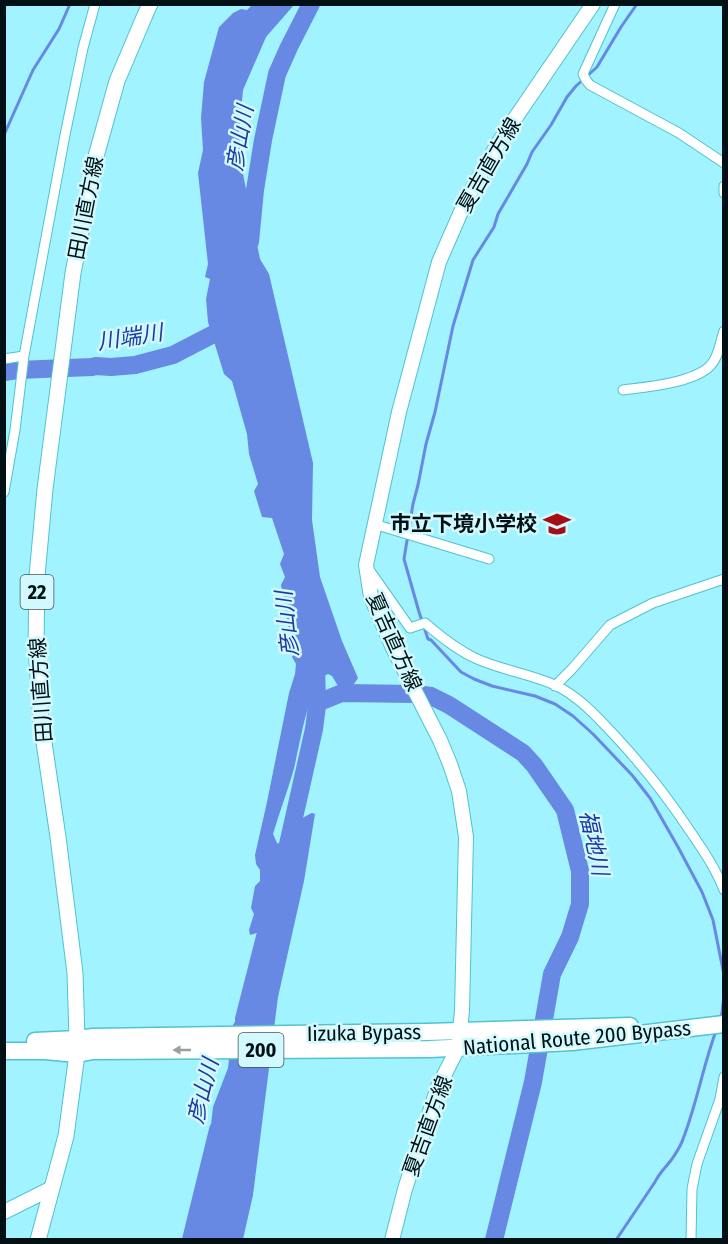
<svg xmlns="http://www.w3.org/2000/svg" width="728" height="1244" viewBox="0 0 728 1244" font-family="'Fira Sans Condensed','Noto Sans JP',sans-serif">
  <style>
    .water { fill: #6789e4 }
    .lines { fill: none; stroke-linecap: round; stroke-linejoin: round }
    .stream { stroke: #6789e4; stroke-width: 3 }
    .river { stroke: #6789e4; stroke-width: 18 }
    .street-casing { stroke: #51c2d0; stroke-width: 11 }
    .secondary-casing { stroke: #51c2d0; stroke-width: 16 }
    .primary-casing { stroke: #51c2d0; stroke-width: 17 }
    .highway-casing { stroke: #51c2d0; stroke-width: 19 }
    .street { stroke: #fff; stroke-width: 9 }
    .secondary { stroke: #fff; stroke-width: 14 }
    .primary { stroke: #fff; stroke-width: 15 }
    .highway { stroke: #fff; stroke-width: 16 }
    .oneway { fill: #999fa1 }
    .labels { text-anchor: middle; dominant-baseline: central; stroke-width: 5; stroke-linejoin: round; paint-order: stroke }
    .shield { fill: #d1f9fe; stroke: #3f565a; stroke-width: 1.5 }
    .shield-label { font-size: 20px; font-weight: bold; fill: #001014 }
    .street-label { font-size: 21px; fill: #001014; stroke: #d1f9fe }
    .poi-label { font-size: 21px; font-weight: bold; fill: #001014; stroke: #d1f9fe; text-anchor: end }
    .water-label { font-size: 22px; font-style: italic; fill: #1f39a2; stroke: #d1f9fe }
  </style>
  <rect width="100%" height="100%" fill="#a0f3ff"/>
  <path class="water" d="M251 5H294L266 37 243 90 239 132 241 164 260 259 269 274 313 463 312 520 320 577 342 641 358 678C354 684 349 693 341 691L332 676 328 674C308 681 299 752 293 772 287 793 279 813 273 834L277 843C291 846 292 835 297 825 300 819 307 815 312 813L315 814 304 881 278 997 253 1195 243 1239 195 1240 200 1192 213 1163 210 1134 213 1107 228 1068 233 1025 242 1010 246 998 254 991 266 924 263 922 259 926 257 933 250 935 249 930 254 914 251 908 255 886 260 881V870L256 864 255 855 267 802 289 693 295 674 296 664 292 657 298 646 297 640 289 630 281 585 285 577 280 564 284 554 272 518 262 517 254 491 258 484 249 454 247 434 232 381 224 374 208 322 206 299 210 279 205 277 208 264 198 173 203 150 201 118 204 82 219 27 233 13 241 9 247 10 250 7Z"/>
  <g class="lines">
    <path class="stream" d="M637 4 621 27 597 67 576 86 567 97 551 125 532 152 527 164 498 214 494 227 473 260 453 326 435 412 426 444 418 485 413 504 404 559 419 612 428 639 431 640 461 672 474 679 492 686 535 696 555 704 573 716 593 734 632 775 650 798 678 847 702 892 713 920 724 975
      M4 135 33 70 59 29 70 4
      M720 1019 722 1013 724 995
      M616 1240 655 1182C659 1173 666 1167 672 1159 676 1153 681 1146 683 1139 697 1103 703 1066 716 1031"/>
    <path class="river" d="M250 242 255 190 263 140 277 74 289 47 311 4
      M4 372 18 370 92 367 96 366 111 367 135 365 173 355 233 324
      M317 703 342 693 416 694 431 696 449 705 523 753 534 765 565 810 580 871V904L570 937 552 974 533 1082 494 1240
      M284 862 314 729 317 706 316 662
      M244 1019 267 929
      M191 1240 218 1130"/>
    <defs>
      <path id="street" d="M615 4 583 74 586 80 590 85 679 133 724 163
        M724 186V193
        M4 359 24 356
        M623 390C646 387 693 383 710 366 719 357 720 342 724 331
        M4 492 15 430 24 356 65 135 83 48 95 4
        M374 524 489 559
        M368 568 410 628 425 623C441 637 457 650 477 659 502 670 530 674 555 685 580 697 598 718 617 738 644 767 668 798 690 831 703 850 716 869 724 890
        M555 686 572 669 610 625 653 603 724 579
        M691 1240 692 1189 697 1164 720 1099 724 1077"/>
      <path id="secondary" d="M4 1212 52 1188
        M392 1240 405 1189 438 1087 458 1048 462 1011 466 837 459 791 450 764 440 740 393 648 371 597 366 565 399 412 439 262 467 198 499 142 593 4"/>
      <path id="primary" d="M38 1240 66 1136 77 1054V1039L75 973 58 837 41 722 36 646 37 576 45 489 73 273 95 160 117 81 145 15 150 4"/>
      <path id="highway" d="M35 1041 77 1039 93 1037 427 1032 630 1026
        M4 1051H45L77 1054 93 1051 430 1049 572 1042 724 1024"/>
    </defs>
    <use href="#street" class="street-casing"/>
    <use href="#secondary" class="secondary-casing"/>
    <use href="#primary" class="primary-casing"/>
    <use href="#highway" class="highway-casing"/>
    <use href="#street" class="street"/>
    <use href="#secondary" class="secondary"/>
    <use href="#primary" class="primary"/>
    <use href="#highway" class="highway"/>
  </g>
  <defs><path id="oneway-solid" d="M-6-.8H1V-3.2L6.5 0L1 3.2V.8H-6Z" transform="scale(1.5)"/></defs>
  <use class="oneway" href="#oneway-solid" transform="translate(182 1050) rotate(180)"/>
  <defs>
    <symbol id="school-bare" viewBox="-9 -9 18 18"><path d="M0-5L7-2L0 1L-7-2ZM-4 1L0 2.5L4 1V4Q0 6-4 4Z" fill="#a50e15" stroke="#d1f9fe" stroke-width="2.5" paint-order="stroke"/></symbol>
  </defs>
  <g fill-rule="evenodd">
    <use href="#school-bare" x="538" y="505" width="38" height="38"/>
  </g>
  <g class="labels">
    <g class="shield">
      <rect x="20.5" y="575" width="33" height="34" rx="4.5"/>
      <rect x="238.5" y="1033" width="45" height="34" rx="4.5"/>
    </g>
    <g class="shield-label">
      <text x="37" y="592">22</text>
      <text x="261" y="1050">200</text>
    </g>
    <g class="street-label">
      <text transform="translate(489 165) rotate(-60)">夏吉直方線</text>
      <text transform="translate(86 208) rotate(-79)">田川直方線</text>
      <text transform="translate(394 642) rotate(66)">夏吉直方線</text>
      <text transform="translate(41 690) rotate(-94)">田川直方線</text>
      <text transform="translate(364 1033) rotate(-1)">Iizuka Bypass</text>
      <text transform="translate(577 1038) rotate(-5)">National Route 200 Bypass</text>
      <text transform="translate(428 1126) rotate(-70)">夏吉直方線</text>
    </g>
    <g class="poi-label">
      <text x="537" y="524">市立下境小学校</text>
    </g>
    <g class="water-label">
      <text transform="translate(240 138) rotate(-80)">彦山川</text>
      <text transform="translate(130 337) rotate(-9)">川端川</text>
      <text transform="translate(287 624) rotate(-96)">彦山川</text>
      <text transform="translate(594 843) rotate(78)">福地川</text>
      <text transform="translate(203 1091) rotate(-76)">彦山川</text>
    </g>
  </g>
  <rect width="728" height="1244" fill="none" stroke="#001014" stroke-width="12"/>
</svg>
